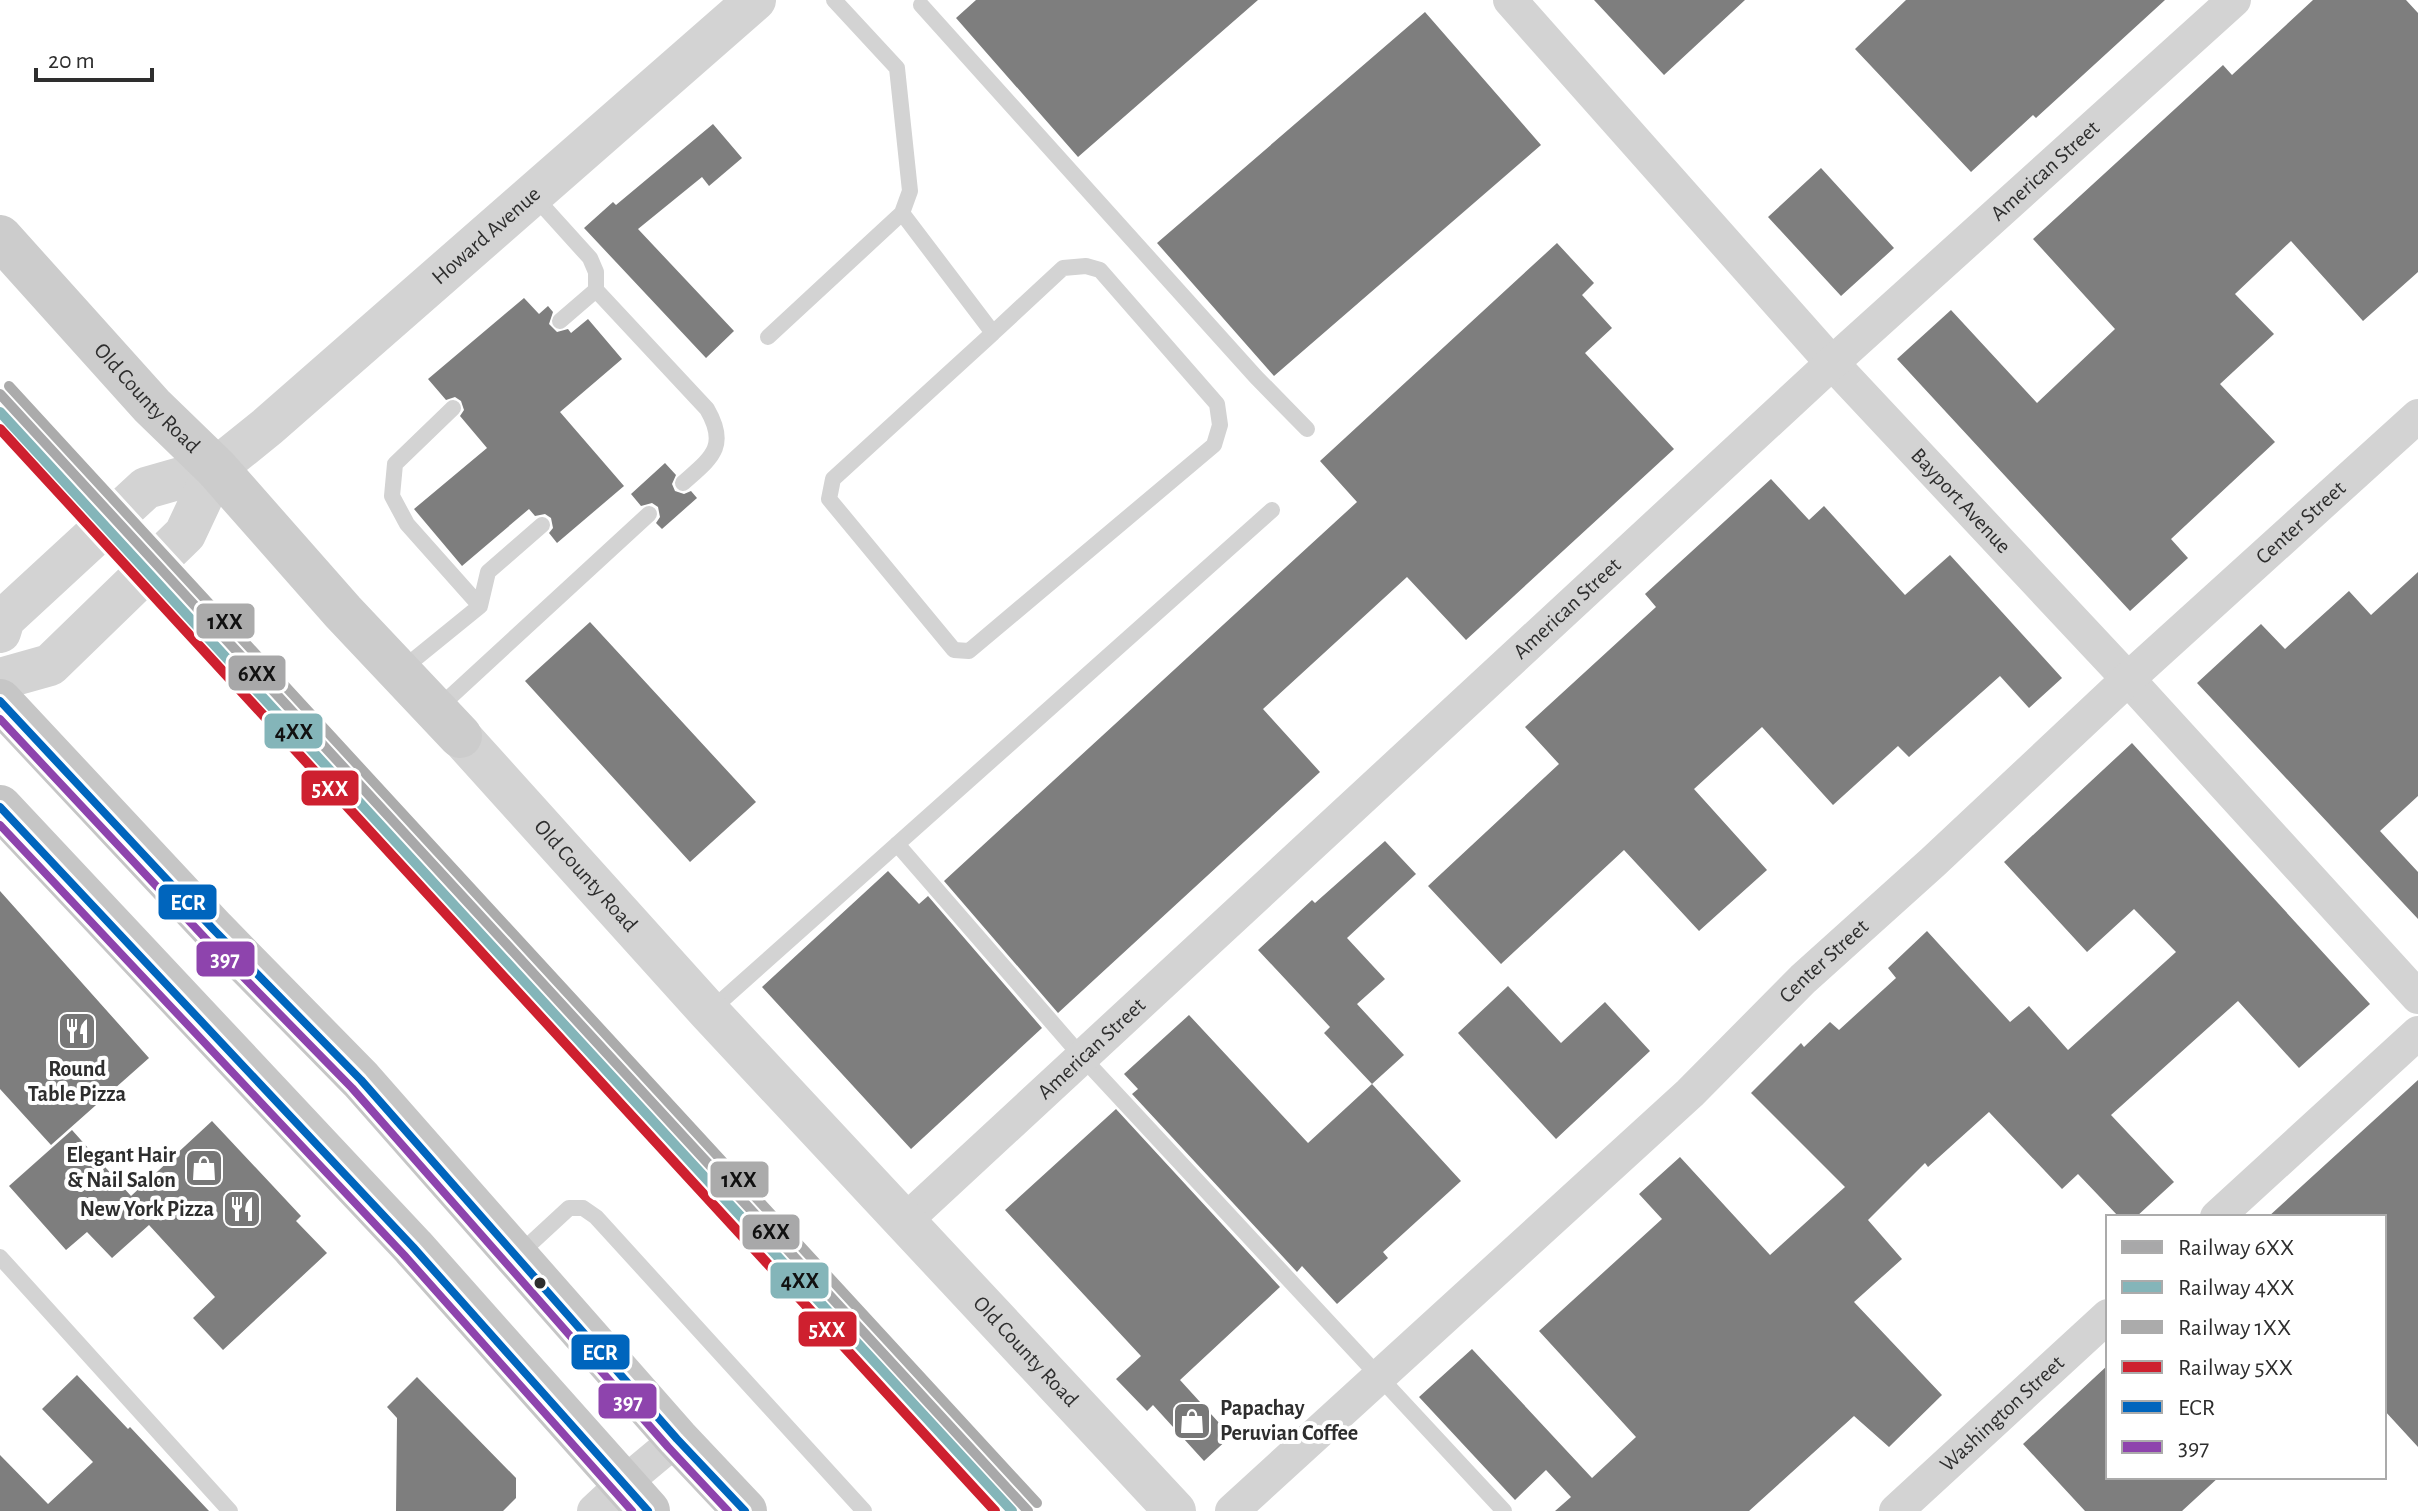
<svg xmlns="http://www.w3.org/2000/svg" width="2418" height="1511" viewBox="0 0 2418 1511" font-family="'Alegreya Sans',sans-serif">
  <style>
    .building { fill: #7e7e7e }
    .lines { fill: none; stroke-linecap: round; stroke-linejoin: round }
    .service { stroke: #d3d3d3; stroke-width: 16 }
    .minor { stroke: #d3d3d3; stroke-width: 34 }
    .tertiary { stroke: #d3d3d3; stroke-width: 42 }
    .secondary { stroke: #ccc; stroke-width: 44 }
    .primary { stroke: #c6c6c6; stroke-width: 44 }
    .bus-1-casing { stroke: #fff; stroke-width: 14 }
    .bus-2-casing { stroke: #fff; stroke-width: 14 }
    .bus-1 { stroke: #0065bd; stroke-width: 8 }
    .bus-2 { stroke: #8e44ad; stroke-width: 8 }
    .rail-1-casing { stroke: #fff; stroke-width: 16 }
    .rail-2-casing { stroke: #fff; stroke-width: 16 }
    .rail-3-casing { stroke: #fff; stroke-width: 16 }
    .rail-4-casing { stroke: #fff; stroke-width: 16 }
    .rail-1 { stroke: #a8a8a9; stroke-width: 10 }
    .rail-2 { stroke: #84b5b9; stroke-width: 10 }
    .rail-3 { stroke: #ababab; stroke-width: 10 }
    .rail-4 { stroke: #ce202f; stroke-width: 10 }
    .bus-dot { fill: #2e2e2e; stroke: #fff; stroke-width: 3 }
    .labels { text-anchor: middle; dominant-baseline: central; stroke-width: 8; stroke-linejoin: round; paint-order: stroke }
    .street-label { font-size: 22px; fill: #2e2e2e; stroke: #fff }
    .poi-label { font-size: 22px; font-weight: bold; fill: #2e2e2e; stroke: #fff; text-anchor: end }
    .line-badge { stroke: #fff; stroke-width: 3 }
    .badge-label { font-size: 22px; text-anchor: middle; font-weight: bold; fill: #fff }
    .pale-badge-label { font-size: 22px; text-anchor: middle; font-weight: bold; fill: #111 }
  </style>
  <rect width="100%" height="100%" fill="#fff"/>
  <!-- building -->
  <path class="building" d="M976,0H1258L1078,157L956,18Z
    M1594,0H1745L1664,75Z
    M1906,0H2165L2036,118L2033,115L1971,172L1855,49Z
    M2313,0H2406L2418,13V272L2363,321L2291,241L2235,294L2274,334L2220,384L2275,442L2171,539L2188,558L2130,611L1897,359L1951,310L2037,403L2115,329L2033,239L2223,65L2232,75Z
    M1425,12L1541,145L1274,376L1157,243Z
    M713,124L742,158L709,186L702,177L638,229L734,331L706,358L584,228L613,202L616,205Z
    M1821,168L1894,248L1841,296L1768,217Z
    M1557,243L1594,283L1582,295L1612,328L1585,353L1674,449L1466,640L1407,577L1263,709L1320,772L1058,1013L944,881L1357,502L1320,461Z
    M524,298L539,314L548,306L553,312L549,324L557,332L568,329L571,333L588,319L622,359L560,412L624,486L557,543L549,533L553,528L551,518L545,514L535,516L529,509L462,566L414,509L487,448L460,416L464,410L461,401L455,397L446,400L428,379Z
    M665,463L676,475L672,484L675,491L684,494L691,491L697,498L662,529L656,523L660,517L658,507L652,503L641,506L631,494Z
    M1771,479L1809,520L1824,506L1905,595L1950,555L2062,678L2029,708L2000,676L1909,757L1898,746L1833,805L1762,727L1694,789L1767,870L1699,931L1624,850L1501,964L1428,886L1559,764L1525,727L1656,607L1645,594Z
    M2418,572V796L2380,831L2418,872V919L2197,683L2261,624L2285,649L2349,591L2371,615Z
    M590,622L756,802L690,862L525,681Z
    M2132,743L2370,1004L2299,1068L2238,1001L2111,1115L2174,1182L2136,1217H2119L2078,1174L2062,1189L1989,1112L1928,1167L1925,1163L1868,1220L1902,1259L1854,1302L1942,1395L1889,1447L1854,1416L1749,1511H1555L1571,1497L1546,1470L1515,1500L1419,1397L1472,1349L1592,1478L1636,1437L1539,1331L1662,1219L1639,1194L1680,1157L1770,1255L1845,1187L1751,1093L1801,1043L1804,1047L1830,1022L1839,1030L1896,978L1888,968L1927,931L2010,1022L2029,1006L2068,1050L2176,952L2134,909L2087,952L2004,862Z
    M1385,841L1416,874L1347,938L1385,979L1357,1004L1404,1055L1372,1084L1324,1033L1330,1027L1258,950L1312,900L1315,903Z
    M888,871L919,904L928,896L1042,1028L911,1149L762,987Z
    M0,891L149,1058L51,1145L0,1089Z
    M1508,986L1561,1043L1605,1002L1650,1051L1556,1139L1458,1033Z
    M1189,1015L1308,1143L1372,1084L1461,1181L1383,1252L1388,1258L1337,1304L1302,1266L1297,1272L1132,1094L1138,1089L1124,1074Z
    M2418,1080V1447L2384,1410V1217H2268Z
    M1116,1109L1280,1287L1180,1380L1231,1436L1204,1461L1153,1405L1147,1411L1116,1379L1141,1356L1005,1210Z
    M212,1121L301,1216L296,1221L327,1253L223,1350L193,1318L215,1297L149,1225L112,1258L87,1232L66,1250L9,1186L72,1130L131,1196Z
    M2108,1365V1477H2219L2182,1511H2085L2023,1444Z
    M77,1375L128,1429L130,1427L209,1511H0V1455L48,1504L93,1462L42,1409Z
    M417,1377L516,1478V1498L503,1511H396L397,1418L387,1407Z"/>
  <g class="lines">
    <!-- service -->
    <path class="service" d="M921,5L1256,377L1307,429
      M533,195L590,258L596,272V290
      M902,213L993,333L833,479L829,499L954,650L969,651L1214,445L1220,425L1217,404L1100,270L1086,266L1063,268L993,333
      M560,321L596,290L707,409C729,447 711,458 683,483
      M768,337L902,213L910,191L897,68L834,0
      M453,408L395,464L392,496L407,524L480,606
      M400,671L480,606L488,572L542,525
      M436,710L649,514
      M897,844L1082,1057L1504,1511
      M710,1011L1272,510
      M517,1256L569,1208H583L596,1217L864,1511
      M0,1257L230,1511"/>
    <!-- minor -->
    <g class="minor">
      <path id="s1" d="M1510,0L1832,363L2128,679L2418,997"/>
      <path d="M2217,1217L2418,1033"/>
      <path id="s2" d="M905,1221L1832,363L2234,0"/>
      <path d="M594,1511L623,1484L677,1439"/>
      <path id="s3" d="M1232,1511L1690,1093L1803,979L1933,862L2128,679L2418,416"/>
      <path id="s4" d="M1896,1511L2108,1316"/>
    </g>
    <!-- tertiary -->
    <g class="tertiary">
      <path id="s5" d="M0,632L4,619L146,488L216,468L267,427L755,0"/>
      <path d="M0,679L50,665L185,534L216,468"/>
      <path id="s6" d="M460,736L709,1012L1175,1511"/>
    </g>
    <!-- secondary -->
    <path class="secondary" id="s7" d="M0,237L152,406L216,468L343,612L460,736"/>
    <!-- primary -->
    <path class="primary" d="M0,701L214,930L361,1080L677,1439L745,1511
      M0,807L413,1247L648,1511"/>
    <!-- bus-1 casing -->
    <g class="bus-1-casing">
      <path id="bus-1" d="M0,701L214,930L361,1080L677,1439L745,1511
        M0,807L413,1247L648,1511"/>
    </g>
    <!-- bus-2 casing -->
    <g class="bus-2-casing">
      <path id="bus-2" d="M0,719L205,938L352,1088L668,1447L728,1511
        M0,825L404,1255L632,1511"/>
    </g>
    <!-- bus-1 -->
    <use href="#bus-1" class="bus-1"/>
    <!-- bus-2 -->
    <use href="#bus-2" class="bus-2"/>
    <!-- rail-1 casing -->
    <g class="rail-1-casing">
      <path id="rail-1" d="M0,394L1028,1511"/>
    </g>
    <!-- rail-2 casing -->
    <g class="rail-2-casing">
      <path id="rail-2" d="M0,412L1012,1511"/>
    </g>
    <!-- rail-3 casing -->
    <g class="rail-3-casing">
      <path id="rail-3" d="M9,386L1037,1503"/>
    </g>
    <!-- rail-4 casing -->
    <g class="rail-4-casing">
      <path id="rail-4" d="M0,429L995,1511"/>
    </g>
    <!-- rail-1 -->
    <use href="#rail-1" class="rail-1"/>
    <!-- rail-2 -->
    <use href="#rail-2" class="rail-2"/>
    <!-- rail-3 -->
    <use href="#rail-3" class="rail-3"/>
    <!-- rail-4 -->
    <use href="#rail-4" class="rail-4"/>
  </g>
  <!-- icons -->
  <defs>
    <g id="restaurant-square" transform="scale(2)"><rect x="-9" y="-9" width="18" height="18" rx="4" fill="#777" stroke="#fff"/><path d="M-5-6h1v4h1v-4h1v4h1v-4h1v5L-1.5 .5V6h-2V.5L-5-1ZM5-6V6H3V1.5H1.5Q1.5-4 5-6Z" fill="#fff"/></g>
    <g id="shop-square" transform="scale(2)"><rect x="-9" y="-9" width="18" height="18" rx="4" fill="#777" stroke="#fff"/><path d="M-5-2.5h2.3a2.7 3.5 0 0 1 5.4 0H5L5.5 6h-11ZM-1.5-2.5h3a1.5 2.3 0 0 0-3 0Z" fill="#fff"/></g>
  </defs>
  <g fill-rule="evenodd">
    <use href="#restaurant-square" x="77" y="1031"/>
    <use href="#shop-square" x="204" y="1168"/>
    <use href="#restaurant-square" x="242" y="1209"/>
    <use href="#shop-square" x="1192" y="1421"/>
  </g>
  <!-- markers -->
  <circle class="bus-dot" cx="540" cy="1283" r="7"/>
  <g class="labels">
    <!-- street labels -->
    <g class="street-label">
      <text stroke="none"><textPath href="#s2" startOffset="1550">American Street</textPath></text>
      <text stroke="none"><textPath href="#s5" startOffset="636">Howard Avenue</textPath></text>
      <text stroke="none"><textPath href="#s7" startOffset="218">Old County Road</textPath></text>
      <text stroke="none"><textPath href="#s1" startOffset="674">Bayport Avenue</textPath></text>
      <text stroke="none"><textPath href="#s3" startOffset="1456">Center Street</textPath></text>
      <text stroke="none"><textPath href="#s2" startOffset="902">American Street</textPath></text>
      <text stroke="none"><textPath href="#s6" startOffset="188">Old County Road</textPath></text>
      <text stroke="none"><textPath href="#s3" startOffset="808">Center Street</textPath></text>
      <text stroke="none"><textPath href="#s2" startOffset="254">American Street</textPath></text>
      <text stroke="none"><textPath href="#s6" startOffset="836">Old County Road</textPath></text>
      <text stroke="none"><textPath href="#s4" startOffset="144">Washington Street</textPath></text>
    </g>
    <!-- poi labels -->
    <g class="poi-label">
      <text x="77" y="1069" text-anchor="middle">Round<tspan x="77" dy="25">Table Pizza</tspan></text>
      <text x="176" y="1155">Elegant Hair<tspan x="176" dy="25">&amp; Nail Salon</tspan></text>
      <text x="214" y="1209">New York Pizza</text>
      <text x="1220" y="1408" text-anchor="start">Papachay<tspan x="1220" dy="25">Peruvian Coffee</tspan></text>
    </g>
  </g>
  <g class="line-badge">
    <rect x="195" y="602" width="61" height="38" rx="8" fill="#ababab"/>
    <rect x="227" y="654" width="60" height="38" rx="8" fill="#a8a8a9"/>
    <rect x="263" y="712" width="61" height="38" rx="8" fill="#84b5b9"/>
    <rect x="300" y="769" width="60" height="38" rx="8" fill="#ce202f"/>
    <rect x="157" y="883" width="61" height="38" rx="8" fill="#0065bd"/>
    <rect x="195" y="940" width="61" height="38" rx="8" fill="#8e44ad"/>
    <rect x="709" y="1160" width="61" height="39" rx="8" fill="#ababab"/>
    <rect x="741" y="1213" width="60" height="38" rx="8" fill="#a8a8a9"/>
    <rect x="769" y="1261" width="61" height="39" rx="8" fill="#84b5b9"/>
    <rect x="797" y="1310" width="61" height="38" rx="8" fill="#ce202f"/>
    <rect x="570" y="1333" width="61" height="38" rx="8" fill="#0065bd"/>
    <rect x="597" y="1382" width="61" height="38" rx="8" fill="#8e44ad"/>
  </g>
  <g class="badge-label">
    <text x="330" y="796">5XX</text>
    <text x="188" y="910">ECR</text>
    <text x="225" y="966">397</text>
    <text x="827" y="1337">5XX</text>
    <text x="600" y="1360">ECR</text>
    <text x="628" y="1409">397</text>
  </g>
  <g class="pale-badge-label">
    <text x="225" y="629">1XX</text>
    <text x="257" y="681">6XX</text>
    <text x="294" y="739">4XX</text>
    <text x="739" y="1187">1XX</text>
    <text x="771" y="1239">6XX</text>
    <text x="800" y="1288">4XX</text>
  </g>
  <!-- legend -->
  <rect x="2106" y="1215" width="280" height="264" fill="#ffffff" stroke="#ababab" stroke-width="2"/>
  <rect x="2122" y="1241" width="40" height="12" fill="#a8a8a9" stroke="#ababab" stroke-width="2"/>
  <text x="2178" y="1255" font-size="24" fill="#2e2e2e">Railway 6XX</text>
  <rect x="2122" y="1281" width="40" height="12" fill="#84b5b9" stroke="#ababab" stroke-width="2"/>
  <text x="2178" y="1295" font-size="24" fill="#2e2e2e">Railway 4XX</text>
  <rect x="2122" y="1321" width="40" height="12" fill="#ababab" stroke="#ababab" stroke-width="2"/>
  <text x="2178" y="1335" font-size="24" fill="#2e2e2e">Railway 1XX</text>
  <rect x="2122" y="1361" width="40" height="12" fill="#ce202f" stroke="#ababab" stroke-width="2"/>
  <text x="2178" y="1375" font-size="24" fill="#2e2e2e">Railway 5XX</text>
  <rect x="2122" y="1401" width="40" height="12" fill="#0065bd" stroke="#ababab" stroke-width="2"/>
  <text x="2178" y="1415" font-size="24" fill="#2e2e2e">ECR</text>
  <rect x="2122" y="1441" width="40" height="12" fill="#8e44ad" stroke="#ababab" stroke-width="2"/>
  <text x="2178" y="1455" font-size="24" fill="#2e2e2e">397</text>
  <!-- scale -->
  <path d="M36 68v12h116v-12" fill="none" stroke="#2e2e2e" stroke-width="4"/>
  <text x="48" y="68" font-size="24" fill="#2e2e2e" stroke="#ffffff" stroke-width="6" paint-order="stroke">20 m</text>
</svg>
